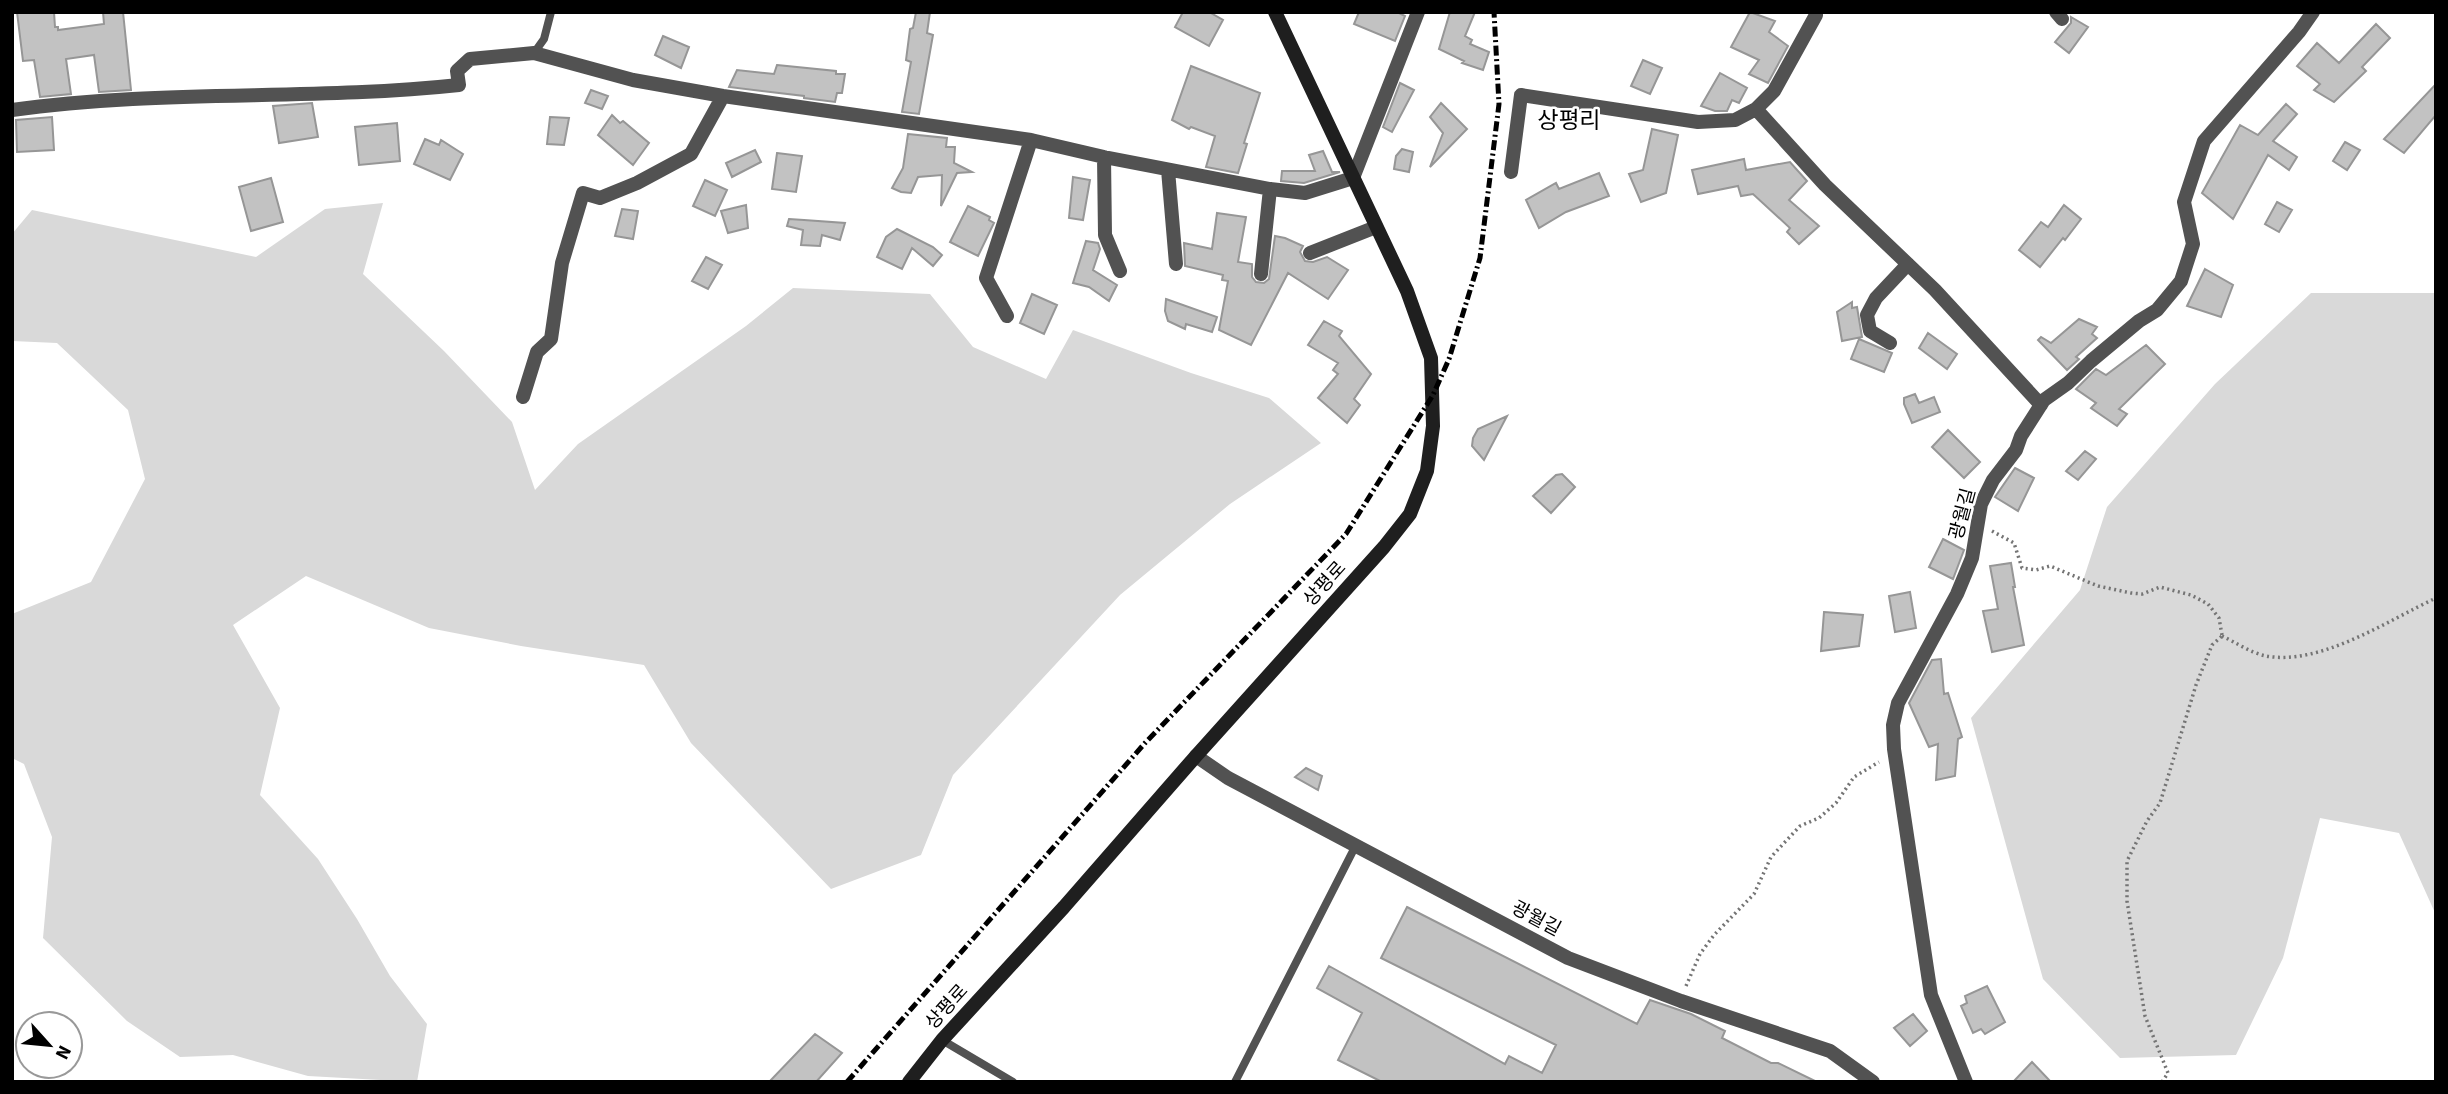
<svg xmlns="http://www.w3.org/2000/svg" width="2448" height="1094" viewBox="0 0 2448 1094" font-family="'Source Sans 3','Noto Sans KR',sans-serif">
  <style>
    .green { fill: #d9d9d9 }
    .building { fill: #c2c2c2; stroke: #969696; stroke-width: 2 }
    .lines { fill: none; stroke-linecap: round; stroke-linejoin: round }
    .path { stroke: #747474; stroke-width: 3.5; stroke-dasharray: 2 3.5; stroke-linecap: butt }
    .service { stroke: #525252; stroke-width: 8 }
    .minor { stroke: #525252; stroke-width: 14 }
    .secondary { stroke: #1f1f1f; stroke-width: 14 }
    .rail { stroke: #000; stroke-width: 5; stroke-dasharray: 10 3.5 2 3.5; stroke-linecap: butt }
    .labels { text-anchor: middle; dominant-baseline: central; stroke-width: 5; stroke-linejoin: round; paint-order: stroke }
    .street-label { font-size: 19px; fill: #000; stroke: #fff }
    .quarter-label { font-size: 23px; fill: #000; stroke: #fff }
  </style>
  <rect width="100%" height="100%" fill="#fff"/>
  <!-- green -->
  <path class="green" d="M383,203L363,274L444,351L512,422L535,490L578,444L746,326L793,288L930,294L973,347L1046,379L1073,330L1191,373L1269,398L1321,443L1230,504L1120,595L953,775L921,855L831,889L691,743L644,665L521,646L429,628L306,576L233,625L280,708L260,795L318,859L357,919L390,976L427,1024L417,1082L308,1076L233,1055L180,1057L127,1021L43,938L52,837L24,764L12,758V614L91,582L145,479L128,410L57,343L12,341V234L32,210L256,257L325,209Z
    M2311,293H2436V915L2399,833L2320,818L2283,958L2236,1055L2120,1058L2043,979L1971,718L2080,590L2107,507L2215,384Z"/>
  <!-- building -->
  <path class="building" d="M17,12H54L55,27H58V30L104,24L103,12H123L131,90L99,92L94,55L66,59L71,94L40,97L34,60L23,61Z
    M916,12H930L927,33L933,35L919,114L902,112L911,62L906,60L910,29L913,28Z
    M1183,12H1209L1223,20L1209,46L1175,27Z
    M1359,12H1397L1405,16L1395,41L1354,24Z
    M1450,12H1475L1465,36L1472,40L1470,44L1489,52L1483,70L1462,63L1464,61L1439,49Z
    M1750,12L1775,21L1769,32L1788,46L1768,83L1749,74L1759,60L1731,47Z
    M2071,17L2088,27L2069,53L2055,42L2071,23Z
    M2376,24L2390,38L2362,67L2366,71L2334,102L2314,90L2320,84L2297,66L2317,43L2339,63Z
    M663,36L689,47L681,68L655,55Z
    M1643,60L1662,68L1650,94L1631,86Z
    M777,65L836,71V74H845L842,93H837L835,102L804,98V96L729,87L737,70L774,74Z
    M1191,66L1260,93L1244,143L1247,144L1238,173L1206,167L1215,136L1191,127L1189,129L1172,120Z
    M1720,73L1747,88L1739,103L1732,100L1727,111H1715L1701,106Z
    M1400,83L1414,90L1392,132L1383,127Z
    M2436,84V115L2404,153L2384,139Z
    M591,90L608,96L602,109L585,103Z
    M312,103L318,137L279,143L273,106Z
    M1441,103L1467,129L1430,167L1443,133L1430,117Z
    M2286,104L2297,114L2273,141L2297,157L2289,170L2268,155L2233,219L2202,193L2240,125L2258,135Z
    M612,115L620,123L623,121L649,143L633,165L598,135Z
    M52,117L54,150L17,152L16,120Z
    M550,117L569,118L564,145L547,144Z
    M397,123L400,161L359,165L355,127Z
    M1652,129L1678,135L1666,193L1641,202L1629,174L1643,170Z
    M908,134L947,138L946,147H955L954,163L972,172L957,173L941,206L942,175L918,177L911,193L901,192L892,188L903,168Z
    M425,139L439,145L441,140L463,154L450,180L414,164Z
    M2345,142L2360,150L2347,170L2333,161Z
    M1402,149L1413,152L1409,172L1394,169L1396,156Z
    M755,150L761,162L732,177L726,163Z
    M1323,151L1332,172H1340L1304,183L1281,181L1282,171H1315L1309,155Z
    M777,153L802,156L796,192L772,189Z
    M1744,159L1746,170L1790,162L1807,181L1789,200L1819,226L1799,244L1787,232L1790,228L1753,194L1741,196L1738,186L1698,194L1692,170Z
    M1599,173L1609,196L1566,212L1539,228L1526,200L1556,183L1559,189Z
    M1073,177L1090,180L1083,220L1069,218Z
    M271,178L283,222L251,231L239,187Z
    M705,180L727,190L715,216L693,206Z
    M2277,202L2292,210L2279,232L2265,224Z
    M746,205L748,228L728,233L721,211Z
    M2064,205L2081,219L2065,240L2063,238L2040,267L2019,250L2041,222L2048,227Z
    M968,206L990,217L989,220L994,223L978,256L950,242Z
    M622,209L638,211L633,239L615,236Z
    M1217,213L1246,217L1238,262L1252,264V277L1256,282L1264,283L1269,279L1275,236L1285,238L1303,246L1300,252L1305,261L1313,262L1327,257L1348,270L1328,299L1288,273L1251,345L1219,330L1228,281L1222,280L1223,275L1185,266L1184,243L1212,249Z
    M789,219L804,220L845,223L840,240L822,235L820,246L801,245L803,230L787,226Z
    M897,229L933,247L942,255L933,266L912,248L902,269L877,257L886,237Z
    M1086,241L1098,243L1100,249L1093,270L1117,285L1109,301L1089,287L1073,283Z
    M706,257L722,265L708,289L692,281Z
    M2205,269L2233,285L2221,317L2187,306Z
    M1032,294L1057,305L1044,334L1020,323Z
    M1166,299L1217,317L1212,332L1186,324L1185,329L1168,321L1165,311Z
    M1852,302V308L1857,307L1862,337L1842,341L1837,312Z
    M2079,319L2097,327L2092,334L2097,338L2076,357L2079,359L2067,370L2038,340L2041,337L2051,343Z
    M1324,321L1342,331L1339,336L1371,374L1354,399L1360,405L1347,423L1318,398L1338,374L1333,370L1338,363L1308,345Z
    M1928,333L1957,354L1947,369L1919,348Z
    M1859,339L1892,353L1884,372L1851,359Z
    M2146,345L2165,364L2119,409L2127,414L2117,426L2091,408L2096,403L2076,389L2096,369L2106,375Z
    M1915,394L1919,403L1934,397L1940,412L1912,423L1904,404V398Z
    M1507,416L1484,460L1472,446L1473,438L1478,429Z
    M1948,430L1980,462L1964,478L1932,447Z
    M2085,451L2096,459L2078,480L2066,471Z
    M2015,468L2034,478L2018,511L1995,497Z
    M1562,474L1575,487L1551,513L1533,496L1556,475Z
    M1943,539L1964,550L1953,579L1929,567Z
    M2011,563L2015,587H2013L2024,645L1992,652L1983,611L1998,609L1990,566Z
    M1910,592L1916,628L1895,632L1889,596Z
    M1824,612L1863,615L1859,646L1821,651Z
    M1941,659L1944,694L1948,693L1962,737L1958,739L1955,776L1936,780L1938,744L1929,747L1909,703L1932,660Z
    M1306,768L1322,776L1318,790L1295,777Z
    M1407,907L1637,1024L1650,1000L1691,1014L1725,1031L1722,1038L1771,1063H1778L1817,1082H1382L1338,1060L1362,1013L1317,988L1329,966L1505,1064L1509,1056L1542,1073L1556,1045L1381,958Z
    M1987,986L2005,1022L1985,1034L1981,1029L1973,1033L1961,1006L1967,1003L1965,996Z
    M1913,1014L1927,1031L1910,1046L1894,1028Z
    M815,1034L842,1053L816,1082H769Z
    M2032,1062L2051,1082H2013Z"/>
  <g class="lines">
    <!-- path -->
    <path class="path" d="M1992,531L2014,543L2022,568L2036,570L2050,566L2098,586L2131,593L2142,594L2160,587L2191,595L2208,604L2219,618L2222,635
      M2222,636C2235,642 2251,653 2266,656C2320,666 2387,621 2436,598
      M1686,986L1700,954L1714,935L1754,894L1771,857L1800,826L1819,818L1836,803L1854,777L1879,762
      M2162,1082L2168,1073L2145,1016L2127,901V861L2147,821L2160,803L2196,685L2212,645L2222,636"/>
    <!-- service -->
    <path class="service" d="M534,53L544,39L551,12
      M942,1040L1013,1082
      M1235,1082L1355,847"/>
    <!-- minor -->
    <path class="minor" d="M2056,12L2062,19
      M1756,109L1825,185L1935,290L2041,405
      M12,110C160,89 311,101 459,85L457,71L470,59L534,53L633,80L723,96L1031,140L1104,157L1270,189L1305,193L1353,178L1418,12
      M1104,157L1105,235L1120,271
      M1168,170L1176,264
      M1511,172L1521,95L1698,122L1735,120L1756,109L1774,91L1816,15
      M1310,253L1376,227
      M1261,274L1270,189
      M1007,316L986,278L1031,140
      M1890,343L1870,331L1867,315L1876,298L1908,264
      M523,397L537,352L551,339L562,263L583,193L600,198L637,183L691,154L723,96
      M1196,756L1228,778L1568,958L1681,1001L1830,1051L1873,1082
      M1966,1082L1931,995L1894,749L1893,725L1898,703L1957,594L1972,558L1981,504L1993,480L2016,450L2021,436L2044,400L2068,383L2091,361L2139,321L2157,310L2181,281L2193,244L2184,202L2204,141L2299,32L2313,12"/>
    <!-- secondary -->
    <path class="secondary" d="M909,1082L942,1040L1064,907L1196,756L1384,547L1410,514L1427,471L1433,426L1431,358L1407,291L1275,12"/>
    <!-- rail -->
    <path class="rail" d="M847,1082L1145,743L1346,534L1433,395L1449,359L1480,258L1499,104L1494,12"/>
  </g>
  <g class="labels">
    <!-- street labels -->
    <g class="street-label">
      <text transform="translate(1963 514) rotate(-75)">광월길</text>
      <text transform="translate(1325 584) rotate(-48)">상평로</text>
      <text transform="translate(1536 919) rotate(28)">광월길</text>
      <text transform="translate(947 1007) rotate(-48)">상평로</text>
    </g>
    <!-- quarter labels -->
    <g class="quarter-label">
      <text x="1569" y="120">상평리</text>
    </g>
  </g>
  <!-- border -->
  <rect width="2448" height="1094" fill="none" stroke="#000000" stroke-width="28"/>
  <!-- north arrow -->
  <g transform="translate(49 1045) rotate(117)"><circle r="33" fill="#ffffff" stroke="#999999" stroke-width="2"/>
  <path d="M0-5L12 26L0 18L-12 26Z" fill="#000000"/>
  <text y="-10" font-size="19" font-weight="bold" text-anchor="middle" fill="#000000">N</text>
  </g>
</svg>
